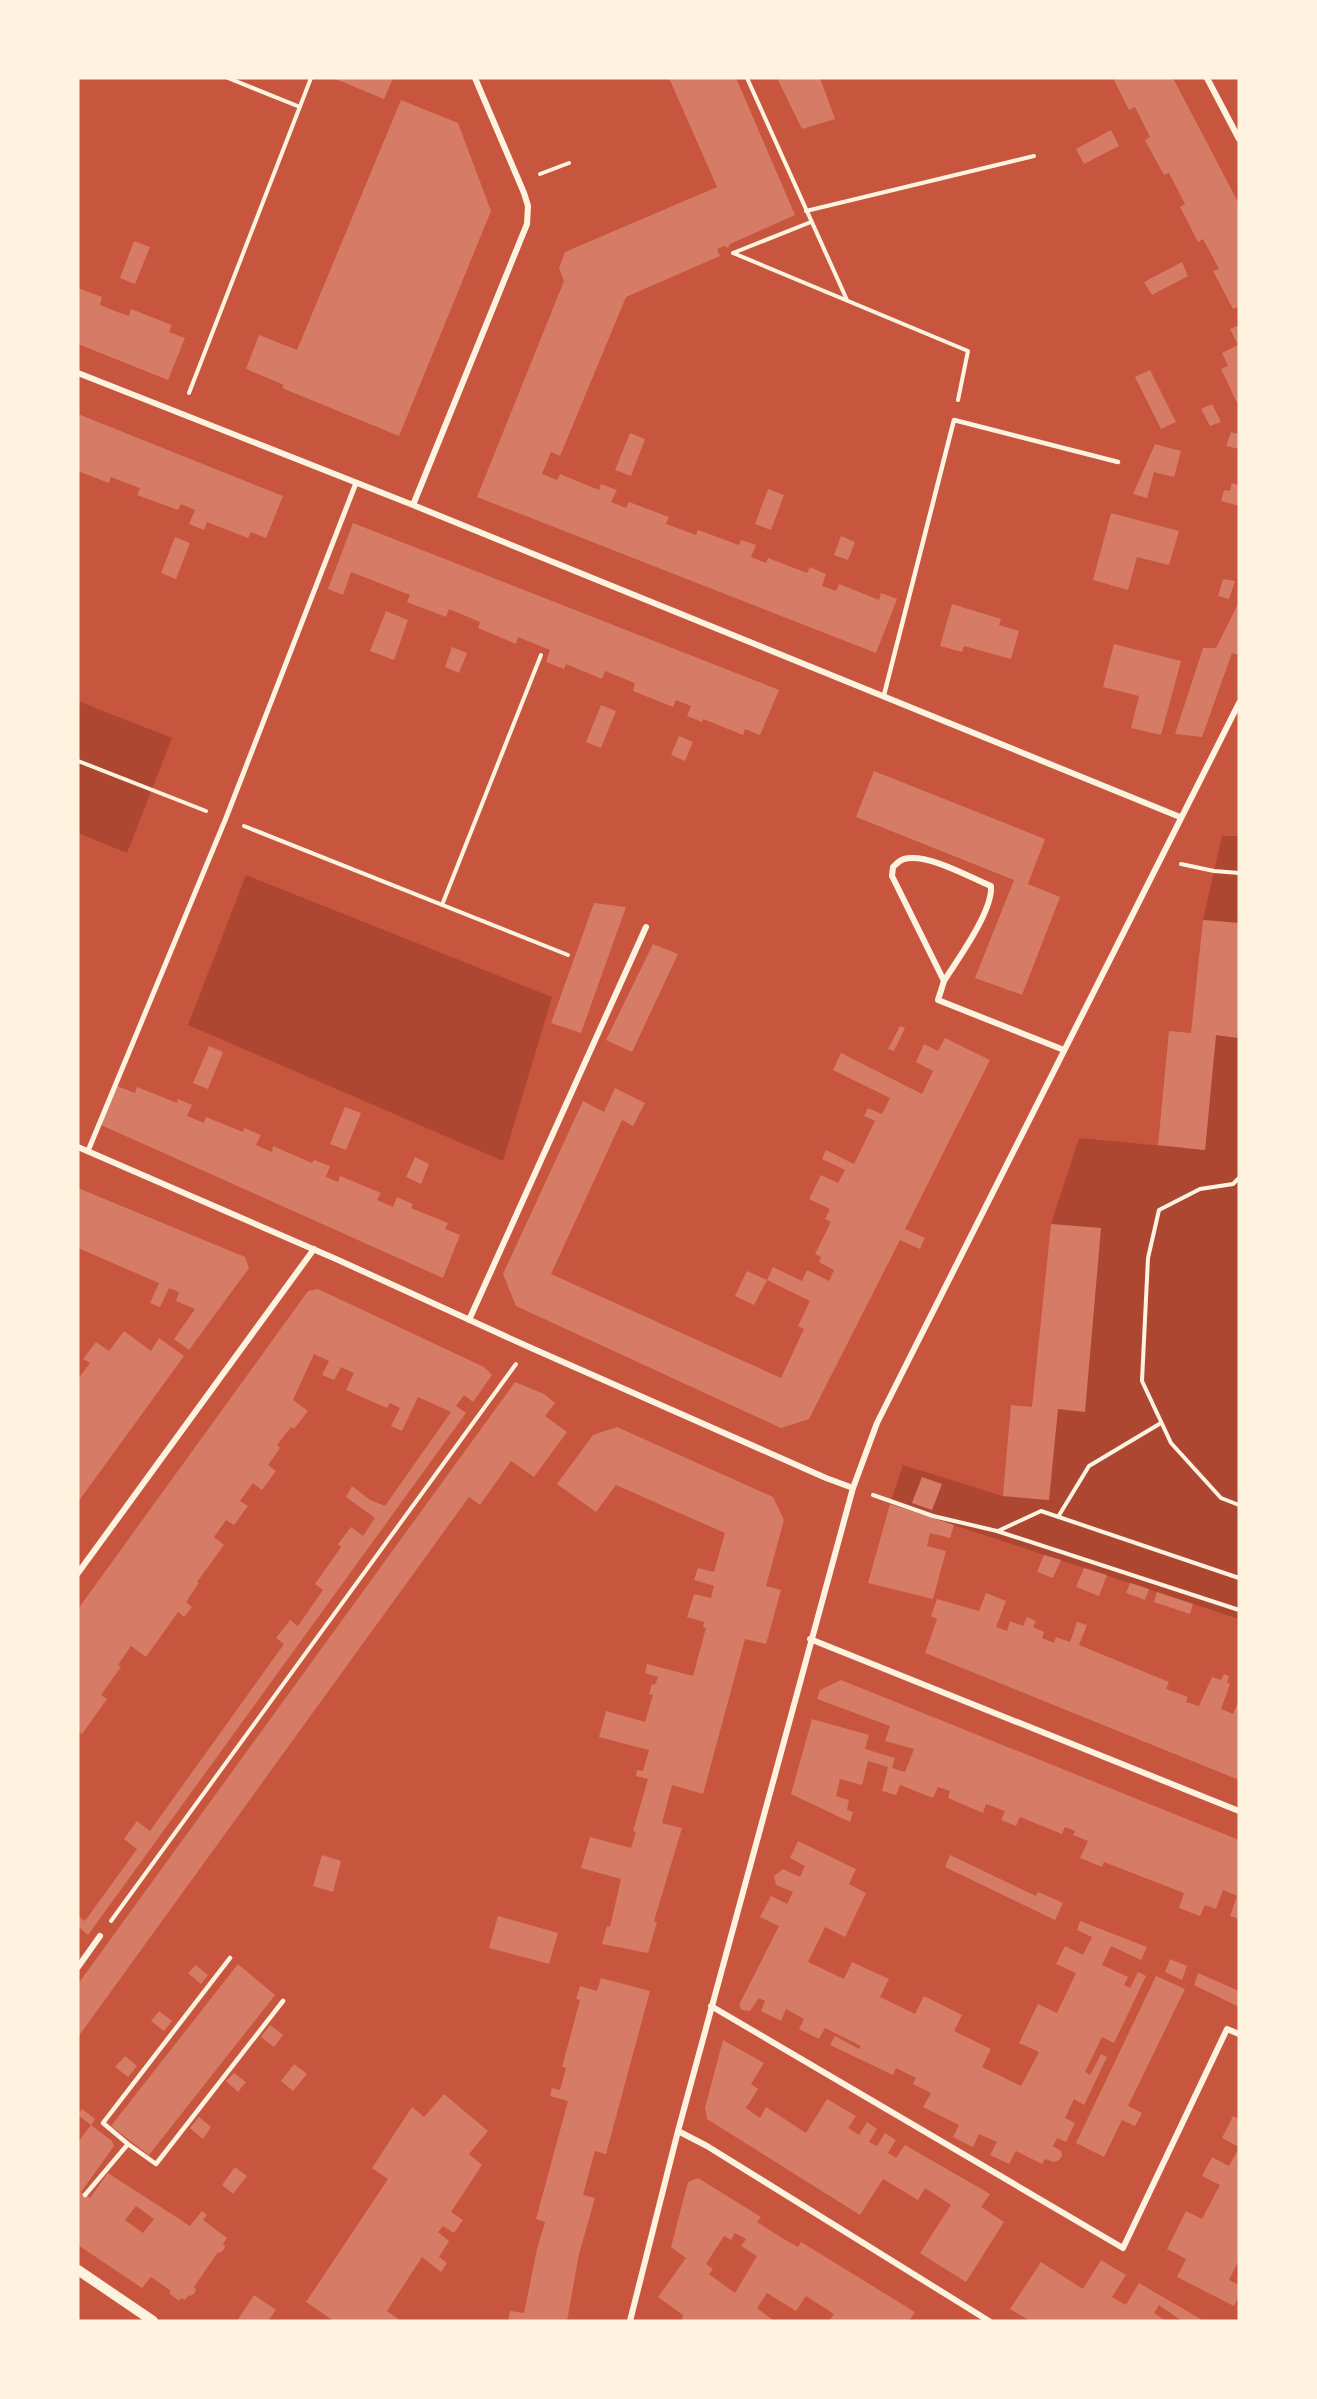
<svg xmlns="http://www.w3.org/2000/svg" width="1317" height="2399" viewBox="0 0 1317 2399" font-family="'Roboto Condensed',sans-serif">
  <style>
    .green { fill: #ae4732 }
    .building { fill: #d67c66; fill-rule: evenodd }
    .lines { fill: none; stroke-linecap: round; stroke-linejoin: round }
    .path { stroke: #fff3e0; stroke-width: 4 }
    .service { stroke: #fff3e0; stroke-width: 4.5 }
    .pedestrian { stroke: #fff3e0; stroke-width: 5 }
    .minor { stroke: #fff3e0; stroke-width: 6 }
    .tertiary { stroke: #fff3e0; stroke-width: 10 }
  </style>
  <rect width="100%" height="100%" fill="#c8553d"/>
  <!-- green -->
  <path class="green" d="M78,701L172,738L127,853L78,833Z
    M1222,836H1239V923L1203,920Z
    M246,875L552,997L503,1161L188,1025Z
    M1216,1035L1239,1038V1619L890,1504L903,1465L1003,1496L1049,1500L1051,1224L1079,1138L1205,1150Z"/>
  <!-- building -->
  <path class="building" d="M333,78H393L384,99Z
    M669,78H736L795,215L730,244L728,248L724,246L717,249L720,256L626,297L560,456L551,452L542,474L557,480L560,474L599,490L601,484L617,490L611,502L626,508L629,502L669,517L666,524L696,535L698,530L739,545L741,540L756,545L751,557L766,563L768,558L807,573L810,567L826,574L822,586L836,591L839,584L879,600L881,593L897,599L876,653L477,497L564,281L559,268L565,252L717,187Z
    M777,78H820L835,119L802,129Z
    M1113,78H1173L1239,204V307L1233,309L1213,271L1219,269L1203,239L1198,242L1180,207L1185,204L1169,173L1164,175L1145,140L1150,137L1135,107L1129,110Z
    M401,100L458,123L491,211L399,436L282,388L284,385L246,369L259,335L297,350Z
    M1111,130L1119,146L1084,164L1076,149Z
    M134,241L150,247L135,284L120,278Z
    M1182,262L1188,276L1152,295L1144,282Z
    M78,288L102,297L100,305L115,311L129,316L131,309L172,325L169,332L185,338L168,380L78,344Z
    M1239,325V407L1221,369L1228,366L1222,353L1238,345L1230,329Z
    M1150,370L1176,422L1161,429L1135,377Z
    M1212,404L1221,422L1210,426L1201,409Z
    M78,414L283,496L266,538L251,532L248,538L207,522L204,530L189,524L195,510L181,504L178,510L137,495L140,488L126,483L111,477L109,483L78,471Z
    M1231,432L1239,434V449L1226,446Z
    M630,433L645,439L631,476L615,470Z
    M1155,444L1181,451L1174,477L1154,472L1147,498L1133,494Z
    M1232,483L1239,485V506L1221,501L1224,490L1230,491Z
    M768,489L784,495L771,530L755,524Z
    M1111,513L1179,531L1169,565L1137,557L1128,590L1093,580Z
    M353,523L779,690L760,735L745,729L743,735L703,719L702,722L687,716L691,706L676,700L673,707L633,691L635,683L605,671L602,679L566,664L564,669L546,662L550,650L518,637L516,644L478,628L480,622L449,609L446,617L407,602L410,595L351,572L343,595L328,589Z
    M841,536L855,542L848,560L834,555Z
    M175,537L190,543L176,579L161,573Z
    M1223,579L1235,581L1229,599L1218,596Z
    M1239,602V655L1232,653L1202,737L1175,734L1203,648H1216Z
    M952,604L1001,619L999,625L1019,631L1011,659L964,646L962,652L940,646Z
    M386,611L408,620L394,660L370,651Z
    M1114,644L1181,661L1161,735L1131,728L1139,696L1103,687Z
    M452,647L467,653L459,673L445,667Z
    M601,705L616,711L601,748L586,742Z
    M679,736L693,742L685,761L671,755Z
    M874,771L1045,839L1028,884L1060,897L1022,995L975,978L1014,880L856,817Z
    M594,903L626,907L581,1033L551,1023Z
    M1203,920L1239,923V1038L1216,1035L1205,1150L1158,1145L1169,1031L1191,1033Z
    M653,944L678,954L632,1052L606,1040Z
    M900,1026L905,1028L894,1051L888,1049Z
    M945,1038L990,1060L905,1229L925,1238L922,1244L920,1249L900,1240L809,1419L781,1428L516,1306L503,1274L583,1101L604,1112L615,1088L645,1103L633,1126L622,1120L551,1274L781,1378L804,1329L798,1326L810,1301L767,1280L754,1305L735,1296L747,1271L767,1280L773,1267L802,1281L807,1270L829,1281L834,1270L819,1262L821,1257L815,1254L831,1222L825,1219L830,1209L809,1199L821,1175L838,1183L845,1170L822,1159L826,1150L854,1164L875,1121L864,1116L868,1108L882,1114L890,1098L833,1070L841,1053L922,1094L933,1071L916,1062L924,1044L938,1051Z
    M209,1046L223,1052L208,1089L193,1083Z
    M117,1086L135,1093L137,1087L177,1103L178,1099L192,1105L187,1116L204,1123L206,1117L243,1132L244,1128L261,1135L256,1145L272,1152L273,1146L312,1163L314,1160L330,1166L326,1177L338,1182L340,1176L381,1193L377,1200L393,1207L397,1197L413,1204L411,1208L448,1223L445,1229L460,1235L443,1278L101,1125Z
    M345,1107L361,1113L346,1150L330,1144Z
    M415,1157L429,1164L421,1184L406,1177Z
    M78,1188L245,1257L249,1268L189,1350L174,1339L195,1309L176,1301L179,1292L169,1288L160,1307L150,1303L159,1283L78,1248Z
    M1051,1224L1101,1228L1085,1412L1058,1409L1049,1500L1003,1496L1011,1405L1032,1407Z
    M318,1289L484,1367L492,1375L473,1402L464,1395L456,1406L466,1413L88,1935L80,1928L78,1931V1916L85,1921L137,1849L124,1839L137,1821L150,1831L284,1644L276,1638L290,1620L298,1626L323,1590L315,1584L341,1547L338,1544L351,1527L363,1536L375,1518L346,1497L352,1486L370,1500L385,1506L451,1412L418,1397L402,1431L391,1426L400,1408L390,1403L387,1408L346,1390L354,1373L341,1367L334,1380L322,1375L329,1361L314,1354L293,1400L308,1411L294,1429L291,1427L277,1445L280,1448L268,1465L276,1471L262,1490L253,1483L240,1501L248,1506L234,1525L226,1520L214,1537L224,1545L197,1582L199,1583L186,1602L192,1607L184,1617L178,1612L146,1657L131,1646L118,1665L121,1667L101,1695L107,1699L82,1734L78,1731V1609L308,1291Z
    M124,1331L151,1351L159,1338L184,1356L78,1502V1379L90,1363L83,1359L96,1342L109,1351Z
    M515,1382L544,1394L555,1403L545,1416L567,1432L534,1477L511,1461L480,1505L469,1497L78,2037V1984Z
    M617,1427L773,1497L784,1520L766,1586L781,1590L766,1644L745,1639L703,1794L672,1785L662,1823L682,1828L654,1921L657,1922L648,1953L602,1944L607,1926L610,1927L621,1879L581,1868L590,1837L631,1848L636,1832L633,1831L648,1779L636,1776L637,1770L643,1771L649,1750L599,1737L606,1711L645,1722L653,1695L649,1694L652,1684L655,1685L658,1677L645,1673L647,1664L693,1676L706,1628L703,1627L704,1622L687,1617L694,1594L711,1598L714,1586L694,1580L698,1568L714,1572L725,1533L616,1485L596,1512L557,1484L593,1435Z
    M922,1477L942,1484L932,1510L912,1503Z
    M890,1504L954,1525L950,1538L930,1533L927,1546L946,1551L933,1599L868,1583Z
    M1044,1555L1061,1560L1053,1578L1037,1572Z
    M1084,1568L1107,1575L1099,1596L1076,1587Z
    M1130,1583L1149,1589L1145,1600L1126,1593Z
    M1157,1592L1193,1604L1190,1614L1154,1602Z
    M986,1593L1006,1601L996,1627L1007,1631L1010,1621L1023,1626L1027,1617L1036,1621L1033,1627L1044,1632L1042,1638L1054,1643L1056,1637L1070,1642L1077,1622L1087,1625L1079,1645L1169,1682L1166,1689L1188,1697L1186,1702L1199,1706L1212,1677L1221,1680L1224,1674L1229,1676L1227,1683L1230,1684L1221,1709L1233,1714L1239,1700V1780L925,1653L937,1619L931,1616L937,1599L979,1611Z
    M841,1680L1239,1840V1919L1230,1916L1237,1896L1223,1890L1216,1909L1205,1905L1200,1916L1179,1908L1184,1893L1104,1862L1102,1867L1080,1858L1088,1841L1073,1835L1075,1831L1065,1827L1062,1834L1020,1817L1016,1826L1001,1820L1005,1811L986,1804L983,1813L948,1798L950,1791L938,1787L933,1798L900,1785L896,1795L882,1791L888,1767L868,1761L862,1785L840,1779L836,1796L849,1800L847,1810L853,1812L850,1822L791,1794L812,1719L869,1735L865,1749L895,1758L892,1768L905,1772L914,1749L885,1741L890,1726L817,1699L820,1690Z
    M798,1841L856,1869L849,1884L866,1893L845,1937L825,1927L808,1962L844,1979L852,1962L889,1979L880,1997L915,2014L924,1996L962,2015L954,2031L991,2049L982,2067L1021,2086L1039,2052L1019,2043L1038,2004L1057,2013L1076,1973L1056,1964L1065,1946L1083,1955L1092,1937L1077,1930L1080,1921L1147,1947L1141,1960L1111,1946L1102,1965L1128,1977L1124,1985L1130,1988L1138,1972L1146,1976L1114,2043L1102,2037L1085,2072L1090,2075L1101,2054L1107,2057L1084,2105L1074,2099L1065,2118L1075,2123L1066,2142L1057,2138L1053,2146L1061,2151L1062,2156L1059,2160L1054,2162L1045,2159L1042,2164L1016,2151L1009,2164L990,2155L997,2142L979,2134L973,2147L953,2137L959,2125L923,2107L931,2093L913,2084L916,2078L896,2068L893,2075L830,2045L835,2036L859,2049L861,2046L825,2028L819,2039L799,2029L804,2019L786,2009L781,2021L761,2011L765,2001L759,1998L750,2011L742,2010L739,2005L779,1926L760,1917L771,1896L787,1904L793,1892L776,1885L774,1876L783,1869L800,1877L805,1866L790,1858Z
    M322,1855L341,1861L333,1892L313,1886Z
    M950,1855L1036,1896L1038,1892L1063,1903L1055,1920L945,1867Z
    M498,1916L558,1933L549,1964L489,1948Z
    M1170,1959L1187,1966L1182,1980L1165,1972Z
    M238,1964L275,1995L149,2155L111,2126Z
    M196,1965L208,1975L201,1984L188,1973Z
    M1198,1973L1239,1991V2007L1194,1985Z
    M1156,1976L1185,1989L1128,2106L1142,2113L1135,2126L1122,2120L1104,2157L1076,2143Z
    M601,1978L650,1991L606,2154L595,2151L583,2195L595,2198L579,2254L567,2321H508L510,2311L524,2313L537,2249L545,2222L536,2219L568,2101L550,2096L552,2088L560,2090L566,2068L562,2067L580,2000L576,1999L580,1986L597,1991Z
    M159,2011L172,2021L164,2031L151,2021Z
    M270,2025L283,2035L274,2047L261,2037Z
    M723,2040L764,2063L751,2084L758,2089L746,2108L760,2118L766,2107L806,2133L827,2099L856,2116L848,2128L859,2135L867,2122L877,2129L869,2142L877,2146L885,2133L896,2140L888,2153L896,2158L905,2145L990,2194L981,2207L1004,2222L966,2282L920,2253L951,2205L925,2188L918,2200L883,2179L860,2215L707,2119L705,2108Z
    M125,2056L137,2066L128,2077L115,2067Z
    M294,2064L307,2074L293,2091L281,2081Z
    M234,2073L246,2082L238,2092L226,2081Z
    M444,2094L488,2131L469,2154L482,2165L451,2212L463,2220L454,2233L443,2226L438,2232L449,2241L439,2257L447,2263L441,2272L422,2257L387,2311L401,2321H334L306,2302L388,2179L372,2168L412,2107L424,2117Z
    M82,2109L95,2119L91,2125L78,2115Z
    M1233,2116L1239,2119V2260L1229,2280L1239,2285V2296L1234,2306L1177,2277L1186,2259L1167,2249L1186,2211L1202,2219L1220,2185L1202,2176L1212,2157L1229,2166L1236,2153L1239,2147L1222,2138Z
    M199,2117L211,2127L203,2139L190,2128Z
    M91,2125L112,2141L114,2146L81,2192L90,2198L108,2173L190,2226L202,2211L207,2215L203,2220L227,2238L223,2244L225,2246L224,2249L220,2253L218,2252L194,2287L196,2289L195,2293L191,2296L189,2295L185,2300L181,2298L179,2301L169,2293L171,2291L151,2277L142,2288L78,2245V2142ZM136,2206L154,2219L143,2233L125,2220Z
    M235,2167L247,2176L233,2194L222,2185Z
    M698,2178L761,2217L757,2222L782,2238L798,2247L801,2242L915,2312L909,2321H829L834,2314L806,2296L796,2311L767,2293L757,2308L774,2321H682L683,2315L658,2297L686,2258L671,2247L688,2182ZM735,2233L746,2239L741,2246L757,2256L735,2293L709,2274L713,2269L706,2264L724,2236L731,2240Z
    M1101,2260L1126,2275L1112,2297L1126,2305L1139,2283L1204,2321H1182L1159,2305L1154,2313L1166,2321H1030L1010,2309L1041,2262L1083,2289Z
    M254,2295L276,2310L268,2321H237Z"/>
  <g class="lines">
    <!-- path -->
    <path class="path" d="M228,78L300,107
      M747,78L847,300
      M540,174L569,163
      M806,211L1034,156
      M733,253L968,351L958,400
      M733,253L811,222
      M189,393L311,78
      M78,761L206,811
      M244,826L568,955
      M1181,864L1214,871L1239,873
      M442,905L541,655
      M1239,1178L1233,1184L1200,1189L1159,1210L1148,1258L1142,1381L1171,1443L1221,1498L1239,1505
      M873,1495L933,1516L997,1531L1239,1610
      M1058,1517L1089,1466L1161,1423
      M998,1531L1041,1511L1239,1578
      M111,1921L516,1364"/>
    <!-- service -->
    <path class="service" d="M884,695L954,420L1118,462
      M230,1958L103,2123L128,2144L156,2164L283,2001
      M85,2195L128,2144"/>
    <!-- pedestrian -->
    <path class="pedestrian" d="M88,1151L226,818L356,483"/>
    <!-- minor -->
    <path class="minor" d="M1207,78L1239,139
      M78,373L413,505L1180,817
      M413,505L527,224L528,206L524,193L475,78
      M944,981C958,959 993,911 991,886C969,877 928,853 904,859C900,860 896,864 893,867L892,876L944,981L938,1000L1064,1050
      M78,1147L336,1259L529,1347L826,1478L853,1488
      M469,1320L646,927
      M78,1573L314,1249
      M810,1639L1239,1811
      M78,1967L100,1936
      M711,2006L1123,2248L1227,2029L1239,2034
      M678,2131L707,2146L989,2321
      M630,2321L678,2131L853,1488L877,1423L895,1387L1239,703"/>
    <!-- tertiary -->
    <path class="tertiary" d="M78,2270L153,2321"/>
  </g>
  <!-- border -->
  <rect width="1317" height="2399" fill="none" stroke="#fff3e0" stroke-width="159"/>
</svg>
